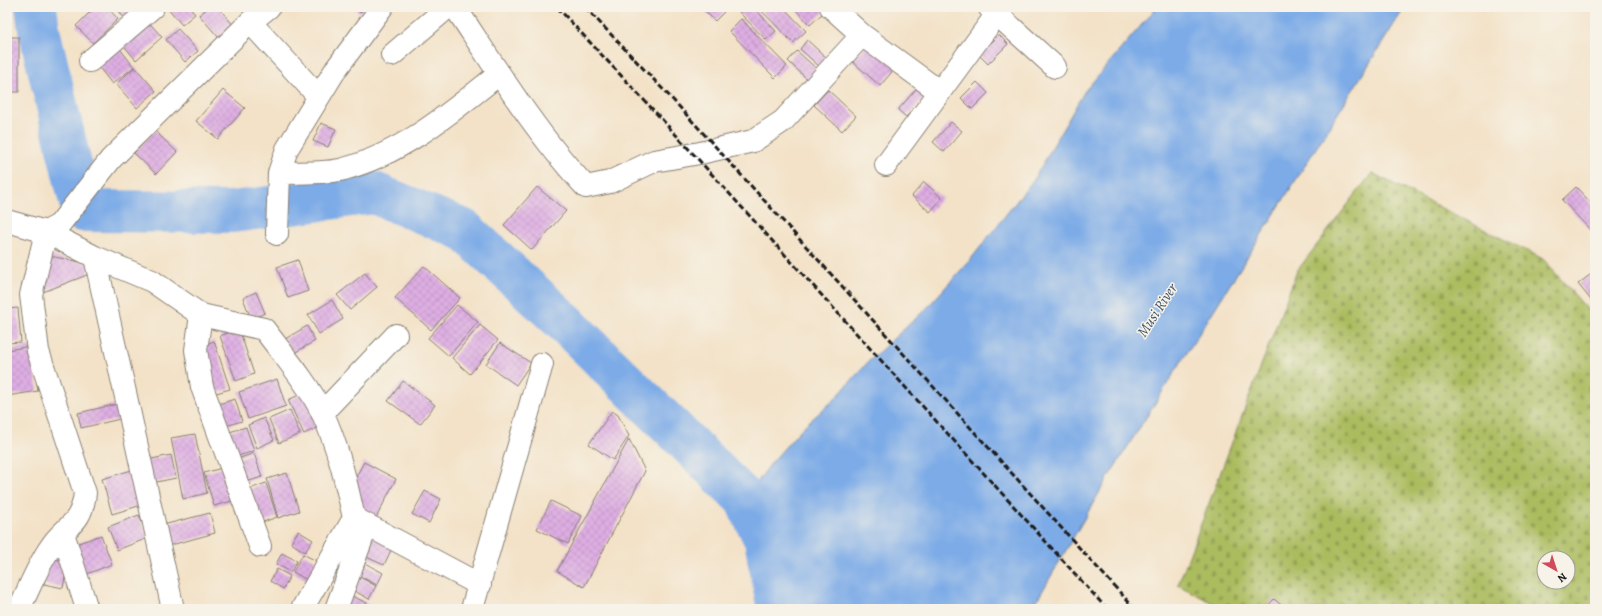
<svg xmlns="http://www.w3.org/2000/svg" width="1602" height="616" viewBox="0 0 1602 616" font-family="Alegreya,serif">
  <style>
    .cemetery { fill: url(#cemetery-stones); stroke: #646c3e; fill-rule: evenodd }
    .water { fill: #7dabe7; stroke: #4c6482 }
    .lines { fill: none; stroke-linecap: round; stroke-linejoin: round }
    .river { stroke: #7dabe7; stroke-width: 42 }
    .building { fill: url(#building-cross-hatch) }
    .minor-casing { stroke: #887f72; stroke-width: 24 }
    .minor { stroke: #fff; stroke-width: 22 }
    .rail { stroke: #1c1c1c; stroke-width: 3; stroke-dasharray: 6 3; stroke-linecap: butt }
    .labels { text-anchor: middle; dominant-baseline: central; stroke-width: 3; stroke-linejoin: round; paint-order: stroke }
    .water-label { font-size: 15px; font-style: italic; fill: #43556d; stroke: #f7f3e8 }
  </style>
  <defs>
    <pattern id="cemetery-stones" width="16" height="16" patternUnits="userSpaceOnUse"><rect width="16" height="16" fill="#abbc5f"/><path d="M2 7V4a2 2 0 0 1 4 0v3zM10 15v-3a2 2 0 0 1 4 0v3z" fill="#93a152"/></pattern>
    <pattern id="building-cross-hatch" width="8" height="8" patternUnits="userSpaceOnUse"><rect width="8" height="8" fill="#deaee3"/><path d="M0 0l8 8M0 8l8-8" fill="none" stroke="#be95c2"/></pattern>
  </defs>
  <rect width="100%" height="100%" fill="#f7f3e8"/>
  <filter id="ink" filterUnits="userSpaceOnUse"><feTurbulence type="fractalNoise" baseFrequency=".025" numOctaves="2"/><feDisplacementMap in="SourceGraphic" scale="8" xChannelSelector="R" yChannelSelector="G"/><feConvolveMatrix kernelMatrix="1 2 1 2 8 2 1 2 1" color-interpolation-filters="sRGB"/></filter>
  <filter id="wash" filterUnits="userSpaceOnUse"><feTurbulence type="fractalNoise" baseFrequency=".012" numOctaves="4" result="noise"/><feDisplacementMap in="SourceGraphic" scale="16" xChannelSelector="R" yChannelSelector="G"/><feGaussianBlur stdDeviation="0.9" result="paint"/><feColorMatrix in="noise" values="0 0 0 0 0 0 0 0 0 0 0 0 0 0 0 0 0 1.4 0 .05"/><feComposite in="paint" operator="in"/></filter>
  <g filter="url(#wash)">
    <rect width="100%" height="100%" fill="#f3e2c8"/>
    <!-- cemetery -->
    <path class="cemetery" d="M1372,173L1543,259L1595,318V609H1224L1178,585L1297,271ZM1544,558H1568V582H1544Z"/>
    <!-- water -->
    <path class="water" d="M1157,7H1405L1106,481L1032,609H760L748,562L745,499L772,462L803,427L834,400L869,361L926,309L971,259L1034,179L1084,92Z"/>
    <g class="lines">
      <!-- river -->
      <path class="river" d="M36,7L39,30L82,211L232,212L374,193L464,230L564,322L745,499L765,540L778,609"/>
    </g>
    <g id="blocks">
      <!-- building -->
      <path class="building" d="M95,7H107L118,19L93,43L76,26Z
        M116,7H138L124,18Z
        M167,7H189L195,14L182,25Z
        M209,7H218L234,26L219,38L199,15Z
        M353,7H365L360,13Z
        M701,7H719L724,12L715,21Z
        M744,7H753L776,31L766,40L739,12Z
        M758,7H783L806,31L793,43Z
        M793,7H820L824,12L810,25Z
        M144,17L162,37L136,60L119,40Z
        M741,19L787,66L775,78L729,31Z
        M178,29L198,51L185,62L166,40Z
        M999,35L1008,44L988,64L979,55Z
        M7,37H19V92H7Z
        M807,40L829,60L821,68L800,49Z
        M869,43L896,67L880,86L852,61Z
        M117,45L134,67L112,84L95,62Z
        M797,51L819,71L810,82L788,61Z
        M135,67L156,91L137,108L116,84Z
        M977,82L988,93L972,109L961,98Z
        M917,88L926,96L906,117L898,110Z
        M223,90L245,108L218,139L196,121Z
        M828,90L856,116L842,131L814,105Z
        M951,122L962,131L944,152L933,142Z
        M321,123L336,129L328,147L313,141Z
        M155,131L177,152L156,174L134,153Z
        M924,182L942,198L930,212L912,196Z
        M537,187L566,211L532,250L504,225Z
        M1576,187L1595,207V235L1562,200Z
        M45,255L90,264L87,275L38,294Z
        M298,260L308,291L288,298L277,267Z
        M424,266L460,298L431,330L395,298Z
        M1595,271V305L1578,284Z
        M365,273L377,287L350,310L337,295Z
        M256,292L265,313L251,319L243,298Z
        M332,300L343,319L319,334L308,315Z
        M457,305L478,322L449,356L428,338Z
        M18,308L21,342L7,343V309Z
        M480,325L498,340L470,374L452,358Z
        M307,326L315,341L294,353L285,339Z
        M239,329L254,374L236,381L220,336Z
        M214,341L230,389L213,394L198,347Z
        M500,343L531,363L516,385L486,364Z
        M31,346L38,391L7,396V350Z
        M277,379L286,406L248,419L239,392Z
        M403,381L435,405L420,424L388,401Z
        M308,391L323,425L304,434L288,400Z
        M235,399L242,421L222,427L215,405Z
        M117,404L120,419L81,428L78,413Z
        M290,410L300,434L279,443L269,419Z
        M612,411L618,415L629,436L613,460L589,444Z
        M264,418L274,440L257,448L248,425Z
        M246,427L254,451L235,457L226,433Z
        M195,434L207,493L183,499L171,438Z
        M629,439L645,471L584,587L557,571Z
        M254,453L262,477L240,484L232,461Z
        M171,455L176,478L147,484L142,461Z
        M364,462L396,479L375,520L354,509L350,488Z
        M229,466L239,499L214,506L204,473Z
        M135,469L145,504L112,514L102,479Z
        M287,473L299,511L278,518L267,479Z
        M266,483L277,517L255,525L244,491Z
        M425,491L441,499L429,523L412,514Z
        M551,501L582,516L568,544L537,529Z
        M210,513L215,533L164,547L159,526Z
        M139,515L148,538L117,550L108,527Z
        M298,531L313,540L305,552L291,543Z
        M101,535L112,564L82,576L73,545Z
        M372,537L393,546L384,565L364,556Z
        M282,553L297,561L291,572L276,564Z
        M303,554L320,563L309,581L293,572Z
        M50,558L68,562L63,588L44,584Z
        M363,562L383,573L377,585L356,574Z
        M277,569L290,576L283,589L270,581Z
        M356,575L376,586L369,599L349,588Z
        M352,596L367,603L365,609H345Z
        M1274,599L1286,609H1265Z"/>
    </g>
  </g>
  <g filter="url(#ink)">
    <use href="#blocks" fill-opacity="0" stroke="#887f72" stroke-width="1"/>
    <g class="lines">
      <!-- minor casing -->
      <g class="minor-casing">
        <path id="minor" d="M455,7C495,67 537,135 586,187L610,182L654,161L700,153L753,141L783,121L862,35
          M831,7L862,35L940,92
          M989,7L1055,67
          M250,22L318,96
          M392,55L448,7
          M90,61L153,7
          M886,165L1002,7
          M279,173C298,172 327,174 344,169C404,153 451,112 499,74
          M7,221L46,232L95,257L152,281L201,315L264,329C284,356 307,382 322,412C338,446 346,482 354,518L480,585
          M277,234L279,173L287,149L336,69L382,7
          M95,257L173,609
          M201,315L196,350L202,387L260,546
          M322,413L396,335
          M63,533L87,609
          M19,609C29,589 37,567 50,548C65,524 81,527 85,493L38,351L31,295L46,232L59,225L111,159L250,22L269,7
          M302,609L354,518
          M336,609L367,525
          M472,609L542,364"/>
      </g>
      <!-- minor -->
      <use href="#minor" class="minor"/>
      <!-- rail -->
      <path class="rail" d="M557,7L657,114L1107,609
        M585,7L674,101L1135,609"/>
    </g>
  </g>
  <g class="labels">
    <!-- water labels -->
    <g class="water-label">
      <text transform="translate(1157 310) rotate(-57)">Musi River</text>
    </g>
  </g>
  <!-- margin -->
  <rect width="1602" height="616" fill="none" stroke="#f7f3e8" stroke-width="24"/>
  <!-- north arrow -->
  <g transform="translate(1556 570) rotate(141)"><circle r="19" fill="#f7f3e8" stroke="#9f9d96"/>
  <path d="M0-3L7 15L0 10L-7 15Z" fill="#d1495b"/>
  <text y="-6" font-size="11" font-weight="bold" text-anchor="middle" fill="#1c1c1c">N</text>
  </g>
</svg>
